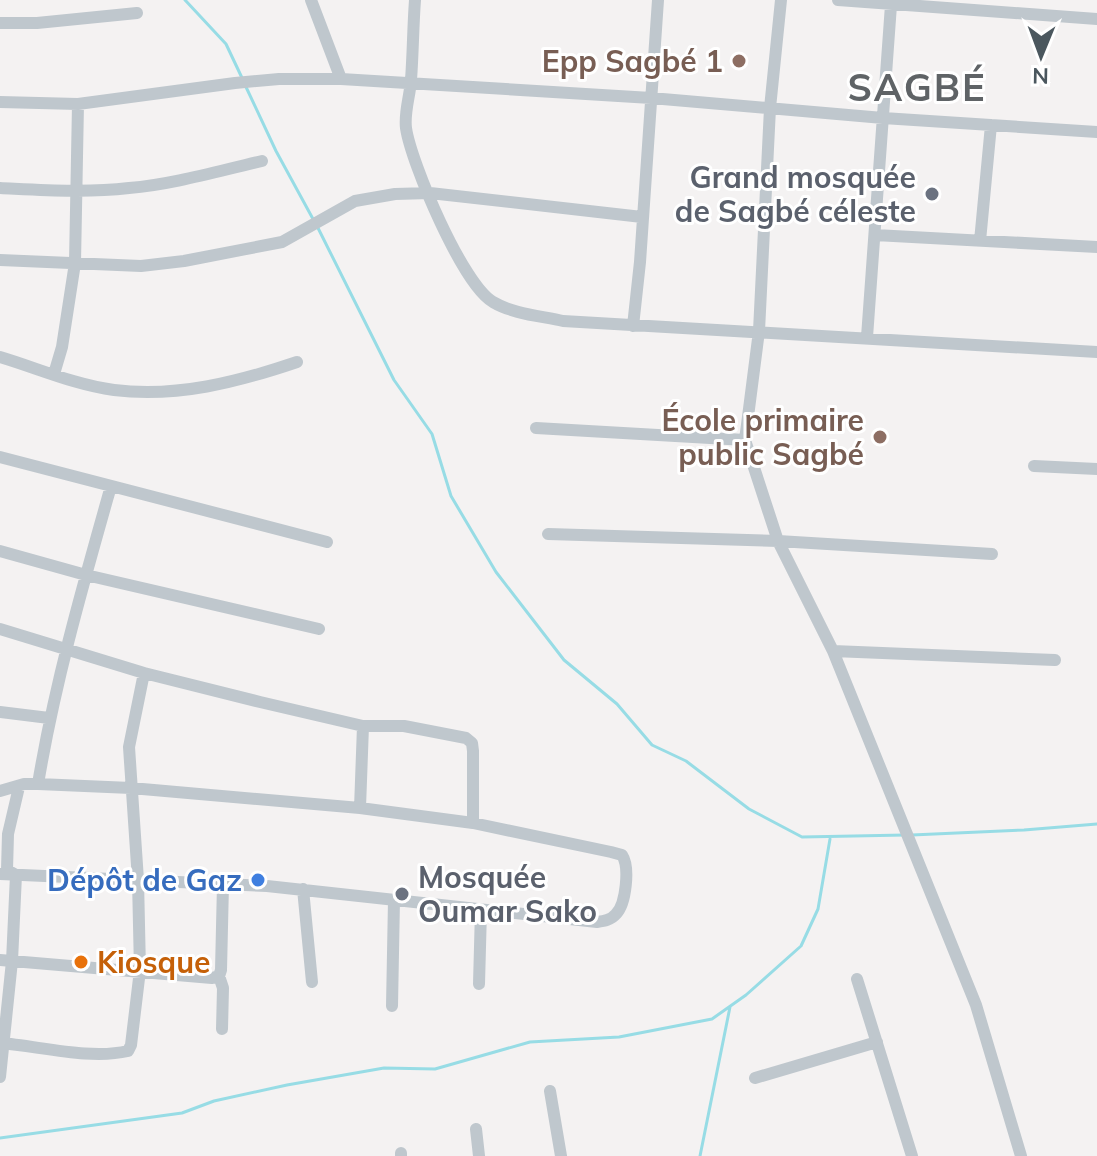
<svg xmlns="http://www.w3.org/2000/svg" width="1097" height="1156" viewBox="0 0 1097 1156" font-family="Mulish,sans-serif">
  <style>
    .lines { fill: none; stroke-linecap: round; stroke-linejoin: round }
    .stream { stroke: #97dce5; stroke-width: 3 }
    .minor { stroke: #bfc7cd; stroke-width: 12 }
    .education-dot { fill: #8d6e63; stroke: #fff; stroke-width: 3 }
    .worship-dot { fill: #6b7280; stroke: #fff; stroke-width: 3 }
    .shop-dot { fill: #3f7fe0; stroke: #fff; stroke-width: 3 }
    .food-dot { fill: #e8710a; stroke: #fff; stroke-width: 3 }
    .labels { text-anchor: middle; dominant-baseline: central; stroke-width: 6; stroke-linejoin: round; paint-order: stroke }
    .education-label { font-size: 30px; font-weight: bold; fill: #785e54; stroke: #fff; text-anchor: end }
    .worship-label { font-size: 30px; font-weight: bold; fill: #5b616d; stroke: #fff; text-anchor: end }
    .shop-label { font-size: 30px; font-weight: bold; fill: #366cbe; stroke: #fff; text-anchor: end }
    .food-label { font-size: 30px; font-weight: bold; fill: #c56008; stroke: #fff; text-anchor: start }
    .district-label { font-size: 38px; font-weight: bold; letter-spacing: 2px; fill: #5f6366; stroke: #fff }
  </style>
  <rect width="100%" height="100%" fill="#f4f2f2"/>
  <g class="lines">
    <!-- stream -->
    <path class="stream" d="M185,0L226,44L243,80
      M246,87L276,151L313,219
      M317,226L394,380L432,434L451,496L496,572L564,660L617,704L652,745L686,761L749,809L802,837L905,835
      M912,835L1024,830L1097,824
      M0,1138L182,1113L214,1101L287,1085L384,1068L435,1069L530,1042L619,1037L712,1019L746,995L801,946L818,909L830,839
      M700,1156L730,1007"/>
    <!-- minor -->
    <path class="minor" d="M311,0L341,79
      M415,0C413,27 413,53 411,80C410,96 404,112 406,128C411,163 463,285 493,302C513,314 541,316 563,321L1097,352
      M781,0L770,108L759,331L745,440L778,541L833,651L976,1005L1021,1156
      M838,0L1097,19
      M0,23H37L137,13
      M0,102L78,104L235,83L279,79H341L651,98L883,118L1097,132
      M0,188C43,190 86,193 129,188C174,184 218,171 262,161
      M875,235L1097,247
      M980,241L991,125
      M0,260L141,266L184,261L282,242L355,201L395,194L430,193L642,217
      M633,326L640,262L658,0
      M867,337L891,5
      M0,357C37,368 75,385 114,390C176,398 238,382 297,362
      M54,374L62,347L75,263L78,104
      M536,428L745,440
      M0,457L327,542
      M1034,466L1097,469
      M548,534L778,541L992,554
      M0,551L86,575L319,629
      M0,629L144,673L260,702L363,726H404L466,738L472,743L473,751V823
      M833,651L1055,660
      M0,712L49,718
      M38,784C55,682 83,585 111,486
      M0,791L24,784H38L131,788L360,808L473,823L611,852L622,855C630,867 626,904 616,914C611,920 604,921 597,922L267,886L0,874
      M360,808L363,726
      M303,889L312,982
      M0,960L212,978L219,976L221,970L223,884
      M219,976L223,988L222,1029
      M857,979L912,1156
      M479,984L481,910
      M392,1006L394,900
      M0,1043C39,1046 90,1060 128,1051L131,1045L140,970L138,880L129,747L144,673
      M0,1077L12,961L16,875L7,870L8,834L19,787
      M755,1078L877,1042
      M550,1091L561,1156
      M476,1129L479,1156
      M401,1153V1156"/>
  </g>
  <!-- markers -->
  <g class="education-dot">
    <circle cx="739" cy="61" r="8"/>
    <circle cx="880" cy="437" r="8"/>
  </g>
  <g class="worship-dot">
    <circle cx="932" cy="194" r="8"/>
    <circle cx="402" cy="894" r="8"/>
  </g>
  <circle class="shop-dot" cx="258" cy="880" r="8"/>
  <circle class="food-dot" cx="81" cy="962" r="8"/>
  <g class="labels">
    <!-- education labels -->
    <g class="education-label">
      <text x="723" y="61">Epp Sagbé 1</text>
      <text x="864" y="420">École primaire<tspan x="864" dy="34">public Sagbé</tspan></text>
    </g>
    <!-- worship labels -->
    <g class="worship-label">
      <text x="916" y="177">Grand mosquée<tspan x="916" dy="34">de Sagbé céleste</tspan></text>
      <text x="418" y="877" text-anchor="start">Mosquée<tspan x="418" dy="34">Oumar Sako</tspan></text>
    </g>
    <!-- shop labels -->
    <g class="shop-label">
      <text x="242" y="880">Dépôt de Gaz</text>
    </g>
    <!-- food labels -->
    <g class="food-label">
      <text x="97" y="962">Kiosque</text>
    </g>
    <!-- district labels -->
    <g class="district-label">
      <text x="917" y="87">SAGBÉ</text>
    </g>
  </g>
  <!-- north arrow -->
  <g transform="translate(1041 56) rotate(181)" stroke="#ffffff" stroke-width="6" paint-order="stroke">
  <path d="M0-6L14 30L0 20L-14 30Z" fill="#4b575e"/>
  <text y="-12" font-size="22" font-weight="bold" text-anchor="middle" fill="#4b575e">N</text>
  </g>
</svg>
